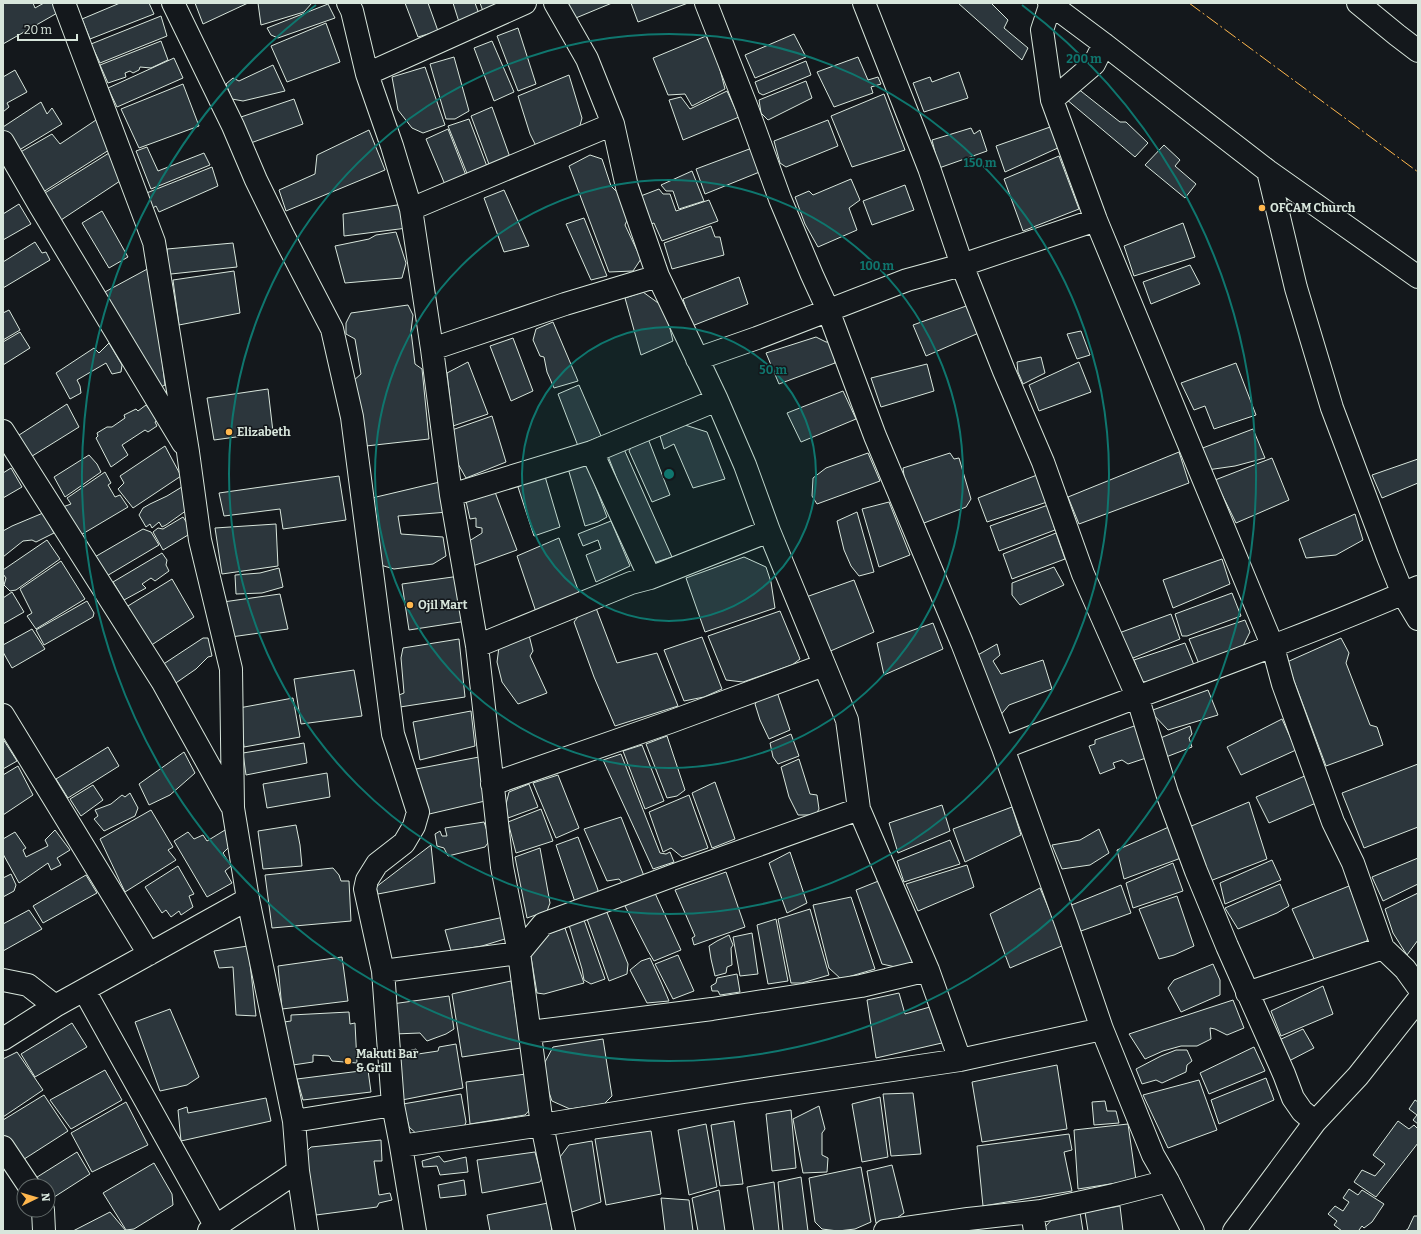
<svg xmlns="http://www.w3.org/2000/svg" width="1421" height="1234" viewBox="0 0 1421 1234" font-family="Bitter,serif">
  <style>
    .building { fill: #2c363c; stroke: #d8e6dc }
    .lines { fill: none; stroke-linecap: round; stroke-linejoin: round }
    .minor-casing { stroke: #d8e6dc; stroke-width: 24 }
    .minor { stroke: #14181c; stroke-width: 22 }
    .power { stroke: #ffb74d; stroke-width: 1; stroke-dasharray: 14 3 2 3; stroke-linecap: butt }
    .ring { fill: none; stroke: #0f766e; stroke-width: 2 }
    .poi-dot { fill: #ffb74d; stroke: #14181c; stroke-width: 1.5 }
    .labels { text-anchor: middle; dominant-baseline: central; stroke-width: 3; stroke-linejoin: round; paint-order: stroke }
    .poi-label { font-size: 12px; font-weight: bold; fill: #d8e6dc; stroke: #14181c; text-anchor: start }
    .centre { fill: #0f766e; stroke: #14181c; stroke-width: 2 }
    .ring-label { font-size: 12px; text-anchor: middle; font-weight: bold; fill: #0f766e; stroke: #14181c; stroke-width: 3; stroke-linejoin: round; paint-order: stroke }
  </style>
  <rect width="100%" height="100%" fill="#14181c"/>
  <!-- building -->
  <path class="building" d="M3,3H33L35,8L44,3H53L59,12L3,44Z
    M120,3H149L154,14L90,39L82,19Z
    M195,3H248L203,24Z
    M258,3H312L304,12L261,25Z
    M405,3H428L438,31L418,37Z
    M453,3H475L479,14L459,22Z
    M480,3H504L484,14Z
    M563,3H612L571,20Z
    M631,3H688L638,22Z
    M958,3H991L1008,20L1004,28L1028,48L1022,60Z
    M328,4L335,18L278,38L271,35L267,28Z
    M161,16L167,36L100,63L91,44Z
    M326,23L340,62L287,82L271,46Z
    M518,28L536,84L518,91L497,36Z
    M794,34L806,57L755,78L745,55Z
    M706,36L717,58L725,89L692,106L685,94L668,95L653,58Z
    M161,41L168,60L151,68L140,67L139,70L133,73L130,71L125,73L126,77L108,83L100,65Z
    M492,41L514,92L494,101L474,48Z
    M454,57L469,111L455,119H446L430,64Z
    M858,57L868,80L878,77L881,84L871,87L873,93L834,107L817,72Z
    M174,58L183,78L117,107L108,88Z
    M806,61L811,75L763,95L759,93L755,82Z
    M273,65L285,91L243,101L232,99L226,84L233,78L239,81Z
    M425,67L445,125L423,133L412,128L398,110L392,77Z
    M15,70L27,92L7,103L9,107L3,112V77Z
    M959,72L968,98L924,112L913,83L930,77L932,82Z
    M569,75L582,118L577,136L537,148L530,134L518,96Z
    M806,81L812,98L768,120L761,113L759,100Z
    M183,84L199,126L139,148L121,109Z
    M1077,88L1120,122H1126L1148,143L1135,157L1066,99Z
    M727,91L739,117L683,140L669,100L681,97L690,109Z
    M884,94L905,150L852,167L831,116Z
    M294,99L303,124L248,144L238,118Z
    M41,102L47,114L52,108L62,124L16,152L3,130V127Z
    M492,107L511,160L490,167L471,116Z
    M469,119L488,169L468,176L448,126Z
    M96,120L109,150L40,194L17,154L52,134L60,144Z
    M828,120L838,146L786,167L780,163L774,141Z
    M1053,126L1060,147L1005,172L996,146Z
    M971,128L974,134L980,130L987,151L939,168L932,140Z
    M448,129L467,178L446,187L426,139Z
    M369,130L385,170L286,211L279,190L315,174L317,155Z
    M1164,145L1180,160L1175,166L1196,184L1185,198L1145,165Z
    M147,147L158,171L204,153L210,165L151,189L136,151Z
    M752,148L762,171L705,194L696,169Z
    M109,153L120,181L58,222L40,196Z
    M590,155L602,159L611,186L618,193L628,218L625,225L641,259L633,271L609,272L569,166Z
    M1059,156L1079,209L1023,231L1004,179Z
    M212,167L218,186L159,212L156,206L151,209L144,194Z
    M692,171L704,201L679,209L673,191H666L661,185Z
    M851,179L860,200L849,208L857,230L818,247L805,224L795,197L809,191L813,195Z
    M905,185L914,210L872,225L863,201Z
    M659,189L663,194H670L676,211L709,200L718,221L662,241L654,223L648,225L638,197Z
    M504,190L529,246L504,252L484,198Z
    M19,204L31,224L3,240V214Z
    M403,204L407,228L344,236L343,214Z
    M102,211L128,257L109,268L82,223Z
    M584,218L607,276L591,280L566,224Z
    M1183,223L1195,257L1134,276L1124,246Z
    M711,226L715,237H720L724,255L672,269L664,243Z
    M396,232L406,263L402,278L345,283L335,246L369,239L376,235Z
    M35,242L42,253L46,252L50,260L3,288V262Z
    M233,243L237,267L171,274L168,270L167,249Z
    M1190,265L1200,284L1151,304L1143,282Z
    M151,267L165,385L159,388L103,293Z
    M234,271L240,313L179,325L173,280Z
    M739,277L748,304L692,326L683,299Z
    M643,292L665,308L673,341L641,355L625,298Z
    M408,305L413,315L411,331L415,364L422,369L429,439L366,446L353,381L361,374L355,339L346,334V323L351,313Z
    M969,305L981,332L926,356L913,325Z
    M9,310L20,330L3,340V313Z
    M553,322L578,381L554,388L547,372L544,357L540,356L533,340L536,329Z
    M1081,331L1090,355L1077,359L1067,334Z
    M20,332L30,348L3,365V342Z
    M816,337L826,342H832L835,363L779,384L766,353Z
    M513,338L533,391L511,401L490,346Z
    M109,343L122,365L121,372L112,374L106,363L77,380L80,386L81,393L70,399L56,373L94,348L99,353Z
    M1041,357L1045,373L1023,384L1018,372L1017,362Z
    M468,362L488,414L453,426L447,373Z
    M1079,362L1091,392L1039,411L1029,385Z
    M1236,363L1256,415L1214,429L1205,406L1194,410L1181,383Z
    M927,364L934,391L881,407L871,378Z
    M579,385L601,436L578,446L558,394Z
    M268,389L273,432L214,440L207,398Z
    M843,391L856,419L801,442L787,413Z
    M67,404L79,427L29,458L16,437Z
    M146,405L158,420L155,422L157,426L148,432L145,430L122,445L128,455L111,467L96,438L98,436L97,433L107,427H112L125,418L124,415L136,409L138,411Z
    M492,416L506,462L466,478L453,455L449,431Z
    M685,425L707,432L725,479L693,488L674,444L664,449L660,436Z
    M1253,429L1265,458L1235,466L1207,470L1200,449Z
    M647,436L670,495L652,502L629,451L633,444Z
    M165,446L181,476L133,508L118,489L124,483L120,476Z
    M624,449L672,557L650,564L608,456Z
    M1179,452L1189,483L1079,524L1068,497Z
    M868,453L880,481L817,504L812,496L813,478L826,468Z
    M950,453L954,459L959,458L971,499L966,507L924,523L906,491L903,468Z
    M89,455L97,464L101,472L65,497L54,477Z
    M1272,458L1289,500L1236,523L1215,480Z
    M585,459L607,517L598,522L585,526L567,465Z
    M1418,459V483L1382,498L1372,475Z
    M11,468L22,487L3,498V473Z
    M105,472L111,483L108,485L115,497L120,495L128,507L79,536L60,508L71,504L67,498Z
    M544,473L560,527L534,536L517,484Z
    M1037,475L1047,502L987,522L978,498Z
    M339,476L346,520L283,529L280,509L224,516L219,493Z
    M444,481L448,512L398,516L401,534L443,537L446,556L433,564L394,569L377,564L372,498Z
    M190,482L194,505L166,525L162,527L159,522L152,528L150,524L146,527L139,515L143,508L150,504L167,496Z
    M495,492L517,550L470,567L466,543L482,533V528L476,527V518L470,519L466,501Z
    M889,502L910,555L879,567L862,509Z
    M1048,505L1055,530L999,551L990,526Z
    M857,512L874,572L859,576L851,566L844,550L837,521Z
    M43,513L54,533L36,542L32,540L23,541L3,557V531L12,526Z
    M1355,514L1363,540L1336,555L1306,558L1299,539Z
    M183,517L193,532L163,550L153,532L158,528L163,529Z
    M611,521L630,566L596,582L586,555L601,549L598,540L583,546L578,534Z
    M276,524L278,566L222,574L215,528Z
    M143,529L151,532L159,545L105,577L93,558Z
    M1056,533L1065,559L1012,579L1003,554Z
    M559,538L580,595L536,612L517,556Z
    M47,540L60,559L16,590L10,591L4,585L6,578L3,574V570Z
    M162,553L167,560L166,565L169,571L155,581L151,578L142,584L146,588L124,600L113,582Z
    M744,557L766,567L771,582L775,608L705,632L686,578Z
    M1222,559L1230,584L1173,608L1163,580Z
    M61,561L85,599L36,629L27,616L32,613L20,589Z
    M1054,567L1064,585L1020,605L1012,595V583Z
    M279,568L283,587L262,593L236,594L235,575L260,573Z
    M460,576L467,621L409,630L402,584Z
    M172,579L194,617L147,648L123,609Z
    M854,580L874,632L826,653L806,597Z
    M12,592L24,612L3,624V598Z
    M1232,593L1241,616L1187,636H1182L1175,614Z
    M280,594L288,629L231,637L223,602Z
    M87,601L94,613L93,617L44,645L36,630Z
    M596,608L617,663L657,653L678,706L615,726L594,677L574,622L581,613Z
    M780,611L800,659L792,665L743,682L726,680L708,636Z
    M1171,614L1180,639L1128,660L1119,633Z
    M1245,620L1250,632L1241,650L1199,664L1189,639Z
    M933,623L943,649L884,675L877,643Z
    M32,629L45,649L12,668L3,652V645Z
    M529,635L533,651L530,656L547,693L518,704L502,682L497,662L499,647Z
    M702,637L722,689L704,697L684,701L664,650Z
    M203,638H208L212,656L208,657L196,669L170,687L159,667Z
    M1341,638L1349,653L1346,663L1370,725L1377,727L1383,745L1326,766L1287,662Z
    M459,639L465,697L400,707L399,695L404,693L401,658L403,648Z
    M1185,643L1194,665L1148,683L1142,681L1134,660Z
    M997,644L1000,655L993,661L1001,674L1043,660L1052,689L1009,705L999,717L976,656Z
    M354,670L362,716L301,724L294,679Z
    M1208,690L1218,715L1168,730L1150,711Z
    M777,692L790,730L769,739L760,720L755,704L757,701Z
    M293,698L300,737L244,747L239,708Z
    M471,711L475,746L420,760L413,722Z
    M1282,719L1296,750L1241,775L1227,747Z
    M1137,725L1152,756L1128,764L1122,760L1113,763L1115,768L1100,774L1089,746L1095,744V740Z
    M1190,726L1192,734L1189,738L1192,747L1166,757L1158,739Z
    M791,734L799,756L778,764L773,757L770,743Z
    M667,736L685,790L677,796L667,798L646,744Z
    M3,739L17,761L3,769Z
    M304,743L307,763L246,775L243,753Z
    M642,745L664,801L645,809L623,751Z
    M108,747L119,766L68,798L56,779Z
    M184,752L195,773L170,795L149,805L139,784Z
    M621,754L660,853L666,854L670,852L674,862L653,869L603,760Z
    M479,757L485,801L425,815L416,769Z
    M799,759L810,794L817,795L819,809L816,814L812,815H798L789,797L781,767Z
    M1418,764V827L1364,848L1342,793Z
    M18,766L33,795L3,815V775Z
    M327,773L330,797L267,808L263,784Z
    M558,775L579,828L556,838L533,783Z
    M1307,775L1316,803L1269,823L1256,797Z
    M715,782L735,839L712,848L692,793Z
    M529,784L538,807L508,818L506,804L509,792Z
    M93,785L103,800L81,816L70,799Z
    M130,793L138,808L135,816L104,831L94,819L98,816L95,810L111,804L122,795L125,797Z
    M689,795L708,848L682,857L671,848L663,852L649,812Z
    M1249,802L1267,859L1210,881L1189,827Z
    M942,805L950,831L898,853L889,823Z
    M1012,807L1021,835L965,862L953,829Z
    M541,809L553,841L516,853L508,822Z
    M151,810L173,847L168,850L176,860L125,892L100,839Z
    M621,817L644,876L625,886L619,879L607,881L584,829Z
    M484,822L490,840L485,847L448,856L444,848L437,846L435,834L440,831L442,836H447L445,828Z
    M296,825L300,845L302,866L263,869L258,831Z
    M1171,826L1181,858L1124,879L1117,850Z
    M1099,829L1109,853L1090,865L1062,869L1052,845L1080,840Z
    M55,830L70,850L57,858L61,865L51,870L48,863L19,883L3,854V839L15,832L26,848L23,850L26,857L48,846L45,840Z
    M225,830L230,846L223,853L231,866L225,871L232,883L207,897L174,841L188,832L194,839L203,835L207,841Z
    M578,837L598,890L597,894L575,902L556,845Z
    M950,840L960,864L904,882L897,861Z
    M431,845L435,883L378,894L376,887Z
    M540,848L550,903L547,911L527,918L515,857Z
    M790,852L807,903L787,913L769,863Z
    M1418,858V884L1383,901L1372,877Z
    M1272,860L1281,880L1225,904L1220,883Z
    M1173,863L1183,891L1133,908L1126,883Z
    M967,865L974,887L918,911L906,884Z
    M178,866L194,894L189,896L193,907L181,915L179,911L171,917L166,910L162,913L145,887Z
    M333,868L339,875L341,881H349L351,921L272,928L265,875Z
    M726,872L745,927L694,945L692,938L695,936L675,890Z
    M11,874L16,885L14,891L3,897V878Z
    M86,875L97,893L43,923L33,906Z
    M881,880L913,963L900,968L882,964L856,890Z
    M1280,884L1289,906L1277,913L1238,929L1225,908Z
    M1121,885L1131,913L1081,931L1069,906Z
    M1349,886L1368,936L1367,941L1315,961L1292,909Z
    M1040,888L1064,945L1010,968L990,914Z
    M654,891L681,950L654,961L648,951L625,906Z
    M1418,893V940L1407,955L1393,933L1385,909Z
    M1177,896L1194,946L1174,955L1159,959L1139,909Z
    M851,897L875,969L841,979L829,968L813,905Z
    M810,909L829,975L802,983H791L778,919Z
    M29,910L42,929L3,951V924Z
    M606,910L628,964L627,974L609,981L587,919Z
    M504,917L508,938L482,946L451,951L445,930Z
    M776,919L788,981L768,984L757,925Z
    M584,920L605,979L591,984L584,980L582,969L569,925Z
    M565,928L584,983L544,994L537,993L530,951L539,937Z
    M752,933L758,974L740,976L733,937Z
    M729,935L733,945L731,948L732,965L727,967L726,973L715,976L711,959L709,946L717,941Z
    M248,946L256,1016L236,1015L233,967L219,968L214,951Z
    M678,955L694,991L673,999L655,964Z
    M342,957L348,1001L282,1009L278,966Z
    M650,958L661,982L669,1001L647,1003L630,970L641,961Z
    M1213,964L1220,980V995L1181,1012L1168,988L1174,980Z
    M737,974L740,992L720,995L718,991H712L711,986L716,983L717,978Z
    M511,981L521,1048L462,1057L452,994Z
    M1323,986L1333,1014L1281,1036L1271,1011Z
    M899,993L905,1014L930,1007L942,1043L876,1058L867,1000Z
    M449,996L454,1029L446,1034L427,1041L420,1033L394,1034L392,1004Z
    M1233,1000L1244,1028L1227,1035L1215,1029L1210,1028L1211,1039L1197,1046H1181L1163,1051L1145,1059L1129,1034Z
    M170,1009L199,1077L187,1085L160,1091L135,1022Z
    M349,1012L350,1024L355,1023L357,1063L332,1061L329,1056L313,1055V1062L293,1065L284,1022L291,1021V1015Z
    M72,1023L87,1047L35,1077L21,1054Z
    M1303,1029L1314,1048L1287,1062L1277,1041Z
    M603,1039L612,1096L604,1104L570,1109L552,1101L544,1078L545,1062L553,1047Z
    M456,1044L463,1088L402,1100L397,1054L416,1049L418,1054L438,1051L439,1047Z
    M1254,1047L1265,1071L1209,1094L1200,1073Z
    M1176,1050H1187L1192,1061L1187,1065L1186,1072L1162,1083L1156,1080L1142,1084L1136,1069L1161,1056Z
    M17,1052L43,1090L3,1117V1059Z
    M1057,1065L1067,1129L982,1142L972,1082Z
    M105,1070L122,1100L71,1129L50,1100Z
    M368,1070L371,1092L303,1100L297,1079Z
    M526,1074L534,1105L525,1115L470,1124L466,1082Z
    M1266,1078L1274,1100L1219,1124L1211,1100Z
    M1199,1080L1217,1130L1168,1148L1143,1095Z
    M913,1093L921,1154L891,1156L883,1094Z
    M461,1094L466,1122L463,1130L419,1136L409,1127L403,1104Z
    M44,1095L68,1131L18,1163L3,1140V1120Z
    M880,1097L888,1157L862,1162L852,1104Z
    M266,1098L271,1121L181,1141L178,1110L187,1107L188,1113Z
    M1415,1100L1418,1102V1124L1413,1120L1417,1115L1409,1109Z
    M1105,1101L1107,1111H1116L1119,1123L1094,1125L1092,1102Z
    M126,1102L148,1145L92,1172L71,1133Z
    M819,1106L825,1129L822,1133V1155L828,1158L827,1172L803,1173L793,1119Z
    M791,1110L796,1168L772,1171L766,1114Z
    M734,1121L743,1184L720,1186L711,1125Z
    M1398,1121L1409,1129L1414,1125L1418,1129V1143L1376,1197L1354,1182L1362,1170L1375,1176L1385,1164L1373,1155Z
    M706,1124L717,1187L689,1195L678,1130Z
    M1128,1124L1136,1180L1078,1189L1074,1130Z
    M651,1131L661,1194L606,1205L595,1139Z
    M1069,1134L1072,1150L1064,1152L1072,1191L983,1206L977,1146Z
    M381,1140L382,1161H374L379,1195L390,1193L392,1200L379,1203L377,1207L316,1215L304,1154L311,1147Z
    M592,1141L601,1202L569,1213L560,1157L569,1145Z
    M77,1152L90,1174L48,1201V1186H38L34,1179Z
    M535,1152L542,1178L540,1182L482,1193L477,1160Z
    M439,1156L444,1162L466,1157L468,1172L440,1175L437,1166L423,1167L422,1161Z
    M154,1163L172,1194L173,1205L134,1229L126,1230L103,1193Z
    M892,1165L904,1213L894,1220L876,1223L867,1171Z
    M861,1167L871,1222L855,1229L838,1231L822,1229L815,1222L809,1178Z
    M801,1177L808,1231H783L778,1182Z
    M464,1180L466,1195L440,1198L438,1185Z
    M774,1182L779,1231H754L747,1187Z
    M1349,1189L1358,1195L1362,1190L1384,1204L1372,1222L1364,1228L1362,1226L1359,1230L1360,1231H1342L1334,1225L1337,1221L1328,1214L1335,1206L1343,1211L1349,1202L1343,1198Z
    M719,1190L725,1231H698L692,1198Z
    M661,1198L689,1200L693,1231H665Z
    M548,1203L552,1231H490L487,1215Z
    M1120,1206L1123,1231H1088L1085,1212Z
    M110,1212L126,1231H73Z
    M1080,1212L1083,1231H1045V1227L1057,1214Z
    M1414,1216H1418V1231H1405L1408,1229Z"/>
  <g class="lines">
    <!-- minor casing -->
    <g class="minor-casing">
      <path id="minor" d="M64,3L154,242L188,452L200,540L231,669L233,808L248,899L294,1121L298,1171L307,1231
        M173,3L233,126L256,180L283,235L332,329L352,417L393,734L418,812L414,826L404,843L377,864L367,880L365,889L383,971L393,1105L401,1146L415,1231
        M348,3L352,11L367,74L392,146L411,209L432,349L451,495L477,646L502,867L519,953L542,1125L564,1231
        M555,3L587,59L613,124L627,187L658,276L717,400L745,465L769,531L847,720L859,809L928,970L960,1060
        M706,3L747,108L780,199L812,275L828,310L875,436L962,643L1003,748L1067,926L1102,1029L1153,1155L1168,1181L1193,1231
        M864,3L929,168L962,265L1004,371L1043,462L1083,574L1137,696L1167,793L1196,871L1227,946L1284,1074L1293,1098L1302,1111L1315,1122
        M1049,3L1104,44L1268,171L1418,277
        M1051,3L1042,30L1052,100
        M1358,3L1397,35L1418,51
        M1104,44L1094,64L1052,100L1096,220L1273,647L1283,684L1333,822L1353,863L1383,948L1405,969L1418,987
        M367,74L525,3
        M3,142L40,206L183,443
        M1268,171L1296,288L1332,408L1388,557L1403,594L1418,619
        M411,209L613,124
        M432,349L565,304L658,276
        M697,359L757,338L907,280L962,265L1096,220
        M3,431L162,681L231,805
        M592,452L650,578
        M451,495L592,452L717,400
        M477,646L631,583L650,578L769,531
        M3,715L149,954
        M1003,748C1141,694 1282,646 1418,587
        M492,784L670,722L824,665
        M383,971L519,953L543,924L680,873L859,809
        M3,980L28,985L55,1006
        M84,990L216,1227
        M1247,993L1383,948
        M530,1032L712,1009L861,986L928,970
        M3,1039L55,1006L248,899
        M294,1121L393,1105
        M401,1146L542,1125L744,1092L960,1060L1102,1029
        M3,1147L29,1186
        M43,1210L44,1231
        M1032,1212L1035,1231
        M209,1231L298,1171
        M885,1231L968,1219L1041,1211L1114,1195L1168,1181
        M1234,1231L1315,1122L1358,1076L1418,1000"/>
    </g>
    <!-- minor -->
    <use href="#minor" class="minor"/>
    <!-- power -->
    <path class="power" d="M1189,3L1418,172"/>
  </g>
  <!-- distance rings -->
  <circle cx="669" cy="474" r="147" fill="#0f766e" fill-opacity=".12"/>
  <g class="ring">
    <circle cx="669" cy="474" r="147"/>
    <circle cx="669" cy="474" r="294"/>
    <circle cx="669" cy="474" r="440"/>
    <path d="M1022 5A587 587 0 1 1 316 5"/>
  </g>
  <!-- markers -->
  <g class="poi-dot">
    <circle cx="1262" cy="208" r="4"/>
    <circle cx="229" cy="432" r="4"/>
    <circle cx="410" cy="605" r="4"/>
    <circle cx="348" cy="1061" r="4"/>
  </g>
  <g class="labels">
    <!-- poi labels -->
    <g class="poi-label">
      <text x="1270" y="208">OFCAM Church</text>
      <text x="237" y="432">Elizabeth</text>
      <text x="418" y="605">Ojil Mart</text>
      <text x="356" y="1054">Makuti Bar<tspan x="356" dy="14">&amp; Grill</tspan></text>
    </g>
  </g>
  <circle cx="669" cy="474" r="6" class="centre"/>
  <g class="ring-label">
    <text x="1084" y="63">200 m</text>
    <text x="980" y="167">150 m</text>
    <text x="877" y="270">100 m</text>
    <text x="773" y="374">50 m</text>
  </g>
  <!-- border -->
  <rect width="1421" height="1234" fill="none" stroke="#d8e6dc" stroke-width="8"/>
  <!-- north arrow -->
  <g transform="translate(36 1198) rotate(85)"><circle r="19" fill="#14181c" stroke="#626a69"/>
  <path d="M0-3L7 15L0 10L-7 15Z" fill="#ffb74d"/>
  <text y="-6" font-size="11" font-weight="bold" text-anchor="middle" fill="#d8e6dc">N</text>
  </g>
  <!-- scale -->
  <path d="M18 34v6h59v-6" fill="none" stroke="#d8e6dc" stroke-width="2"/>
  <text x="24" y="34" font-size="12" fill="#d8e6dc" stroke="#14181c" stroke-width="3" paint-order="stroke">20 m</text>
</svg>
